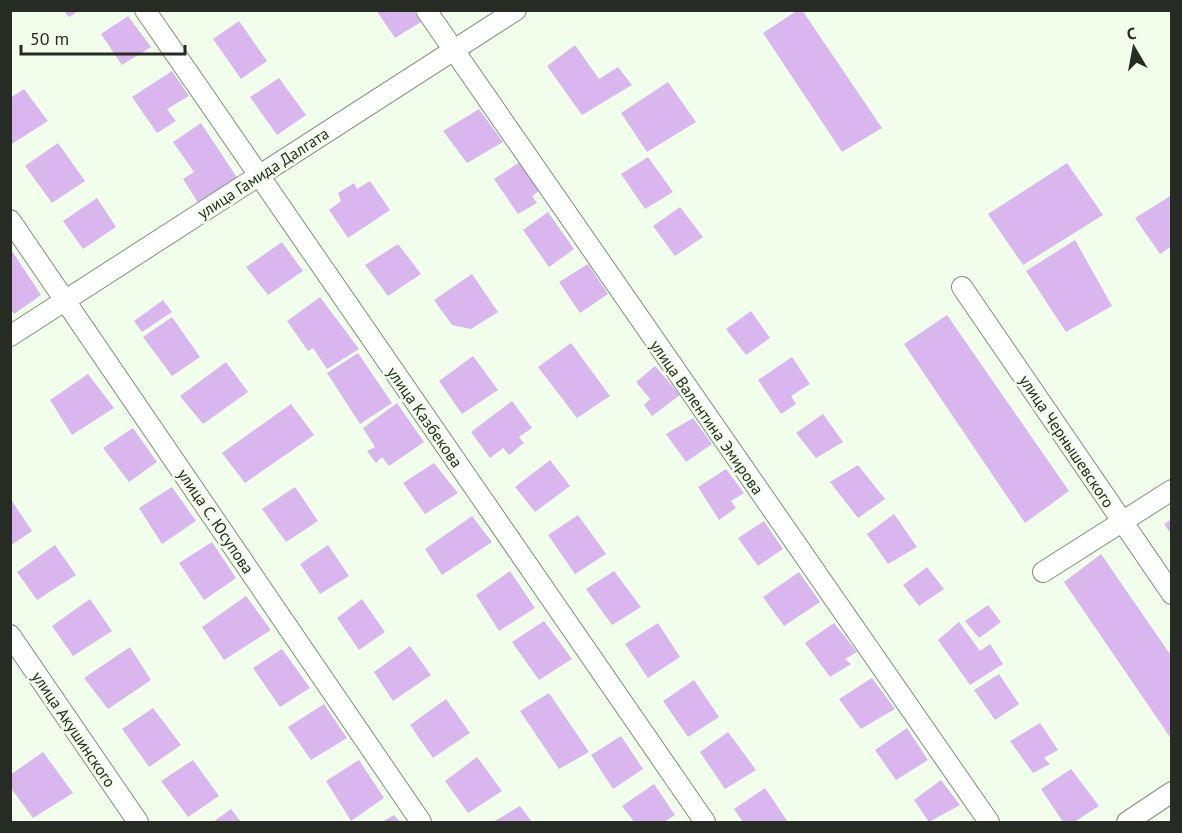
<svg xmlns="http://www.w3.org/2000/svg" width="1182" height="833" viewBox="0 0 1182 833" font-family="'PT Sans',sans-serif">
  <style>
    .building { fill: #dab6ef }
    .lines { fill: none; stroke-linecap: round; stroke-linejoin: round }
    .minor-casing { stroke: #808f7a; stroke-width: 22 }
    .minor { stroke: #fff; stroke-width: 20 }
    .labels { text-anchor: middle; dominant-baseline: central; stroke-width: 5; stroke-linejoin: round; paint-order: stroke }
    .street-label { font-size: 16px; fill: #262c23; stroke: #f1feec }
  </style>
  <rect width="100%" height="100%" fill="#f1feec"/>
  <!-- building -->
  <path class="building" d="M63,10H80L69,17Z
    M376,10H413L421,22L395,38Z
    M798,10H802L882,128L842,152L763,33Z
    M128,16L151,47L122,65L101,34Z
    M239,21L267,61L241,79L213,39Z
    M575,45L599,79L618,67L632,85L582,115L547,66Z
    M172,71L189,96L167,109L176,121L157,133L132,97Z
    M279,78L306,115L277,135L250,97Z
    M668,82L696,122L647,152L621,113Z
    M24,89L48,121L10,145V98Z
    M479,109L503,142L467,163L443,131Z
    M201,123L238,179L200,206L183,179L194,172L173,142Z
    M58,143L85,181L52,203L25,166Z
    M648,157L673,192L645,209L621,174Z
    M520,162L539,191L532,196L537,203L518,214L494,179Z
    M1067,163L1103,215L1023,265L988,214Z
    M370,181L390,210L348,238L329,210L341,201L338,193L354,183L357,189Z
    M1172,195V246L1160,254L1135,218Z
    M97,198L116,227L83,249L63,221Z
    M680,207L703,237L675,256L653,226Z
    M548,212L574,249L549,267L523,230Z
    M1075,240L1112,306L1066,332L1026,271Z
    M282,242L303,271L268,295L246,267Z
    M398,244L421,274L388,296L365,265Z
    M12,251L41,295L14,314L10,309Z
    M588,264L608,294L580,313L559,282Z
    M472,274L498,312L471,329L452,325L434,300Z
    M320,297L359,349L327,369L313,348L308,351L287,321Z
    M163,300L172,312L142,332L134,321Z
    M751,311L770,338L746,355L726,329Z
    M947,315L1069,491L1025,523L904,344Z
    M172,317L200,357L172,376L143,337Z
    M571,343L610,396L577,418L538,367Z
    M358,353L392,403L360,424L327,373Z
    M473,356L498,390L462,414L439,381Z
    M792,357L810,384L791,396L796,404L781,414L758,380Z
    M226,362L248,392L203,424L180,396Z
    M655,366L680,395L652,416L644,405L650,399L636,382Z
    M88,374L114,408L72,435L50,400Z
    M512,401L532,428L519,437L524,443L509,455L503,448L490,458L471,432Z
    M397,403L424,442L389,466L382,457L376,463L367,451L375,447L363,428Z
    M291,404L314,435L245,483L222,453Z
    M823,414L843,442L816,458L796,433Z
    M693,418L712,444L686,462L666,434Z
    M133,428L157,462L129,482L103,448Z
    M550,460L570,486L535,512L515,487Z
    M434,463L458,493L425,514L403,483Z
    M858,465L885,499L858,518L830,482Z
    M726,469L744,493L731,501L736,508L719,520L698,487Z
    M172,487L196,521L162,544L139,508Z
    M295,487L318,521L286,542L262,509Z
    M10,498L32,531L10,546Z
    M894,514L917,547L888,564L867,534Z
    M578,515L606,554L575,574L548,535Z
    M472,516L492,542L442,575L425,549Z
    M1172,519V535L1164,524Z
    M764,521L783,549L758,566L738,538Z
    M212,542L236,578L204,600L179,563Z
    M55,545L76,575L37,600L17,572Z
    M328,545L349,576L320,594L300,564Z
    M1101,554L1172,657V740L1064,582Z
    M927,567L944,589L919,606L903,585Z
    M510,571L535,608L499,631L476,595Z
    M614,571L641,607L612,625L586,589Z
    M799,572L820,602L784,626L763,597Z
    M246,596L271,630L224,660L202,627Z
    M90,599L112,631L73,656L52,626Z
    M362,599L385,632L359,650L337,618Z
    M988,605L1001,622L979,638L965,621Z
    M544,621L572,659L539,680L512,642Z
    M959,622L980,651L990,644L1003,664L970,685L938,640Z
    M658,623L680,657L648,678L625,644Z
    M834,623L857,652L845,659L851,664L830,677L805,643Z
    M410,646L431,675L393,701L374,672Z
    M130,647L151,680L108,709L84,678Z
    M282,649L310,688L280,707L253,668Z
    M999,674L1019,704L995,720L974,690Z
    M872,678L895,709L861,729L839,699Z
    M694,680L719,717L688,737L663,701Z
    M549,693L589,752L559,769L520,711Z
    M446,699L470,733L433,758L410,725Z
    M324,704L347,738L311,760L288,727Z
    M153,708L181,745L149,767L122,729Z
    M1040,723L1058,750L1044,758L1050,764L1033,773L1010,741Z
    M907,728L928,760L896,780L875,750Z
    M728,732L756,770L725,789L700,752Z
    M621,736L643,769L613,789L591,755Z
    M43,752L73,793L33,818L10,787V775Z
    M477,757L502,791L468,813L445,781Z
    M193,760L219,796L188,817L161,781Z
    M359,760L384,798L351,821L326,781Z
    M1071,769L1099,806L1074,822H1063L1041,789Z
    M941,780L960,805L929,822L914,800Z
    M654,784L675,815L664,822H634L622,806Z
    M765,788L788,822H743L734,809Z
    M520,806L532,822H493Z
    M231,809L241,822H213Z
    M394,815L400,822H382Z"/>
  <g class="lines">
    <!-- minor casing -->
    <g class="minor-casing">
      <path id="minor" d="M145,10L705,822
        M426,10L989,822
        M10,220L421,822
        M962,287L1172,594
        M10,336L516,10
        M1043,572L1172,490
        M10,635L138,822
        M1127,822L1172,792"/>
    </g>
    <!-- minor -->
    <use href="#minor" class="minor"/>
  </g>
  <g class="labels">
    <!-- street labels -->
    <g class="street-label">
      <text transform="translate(263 173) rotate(-33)">улица Гамида Далгата</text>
      <text transform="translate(425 417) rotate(55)">улица Казбекова</text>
      <text transform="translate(707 417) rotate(55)">улица Валентина Эмирова</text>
      <text transform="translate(1067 441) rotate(56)">улица Чернышевского</text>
      <text transform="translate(216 521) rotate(56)">улица С. Юсупова</text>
      <text transform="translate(74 729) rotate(56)">улица Акушинского</text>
    </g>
  </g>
  <!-- border -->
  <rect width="1182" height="833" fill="none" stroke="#262c23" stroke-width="24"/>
  <!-- north arrow -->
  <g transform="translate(1134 48) rotate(350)" stroke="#f1feec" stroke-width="4.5" paint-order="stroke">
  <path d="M0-4.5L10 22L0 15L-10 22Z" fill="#262c23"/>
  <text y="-9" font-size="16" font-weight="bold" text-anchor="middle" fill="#262c23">С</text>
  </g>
  <!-- scale -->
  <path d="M21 45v9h164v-9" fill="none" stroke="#262c23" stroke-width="3"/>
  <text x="30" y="45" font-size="18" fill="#262c23" stroke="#f1feec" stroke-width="4.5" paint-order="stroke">50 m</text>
</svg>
